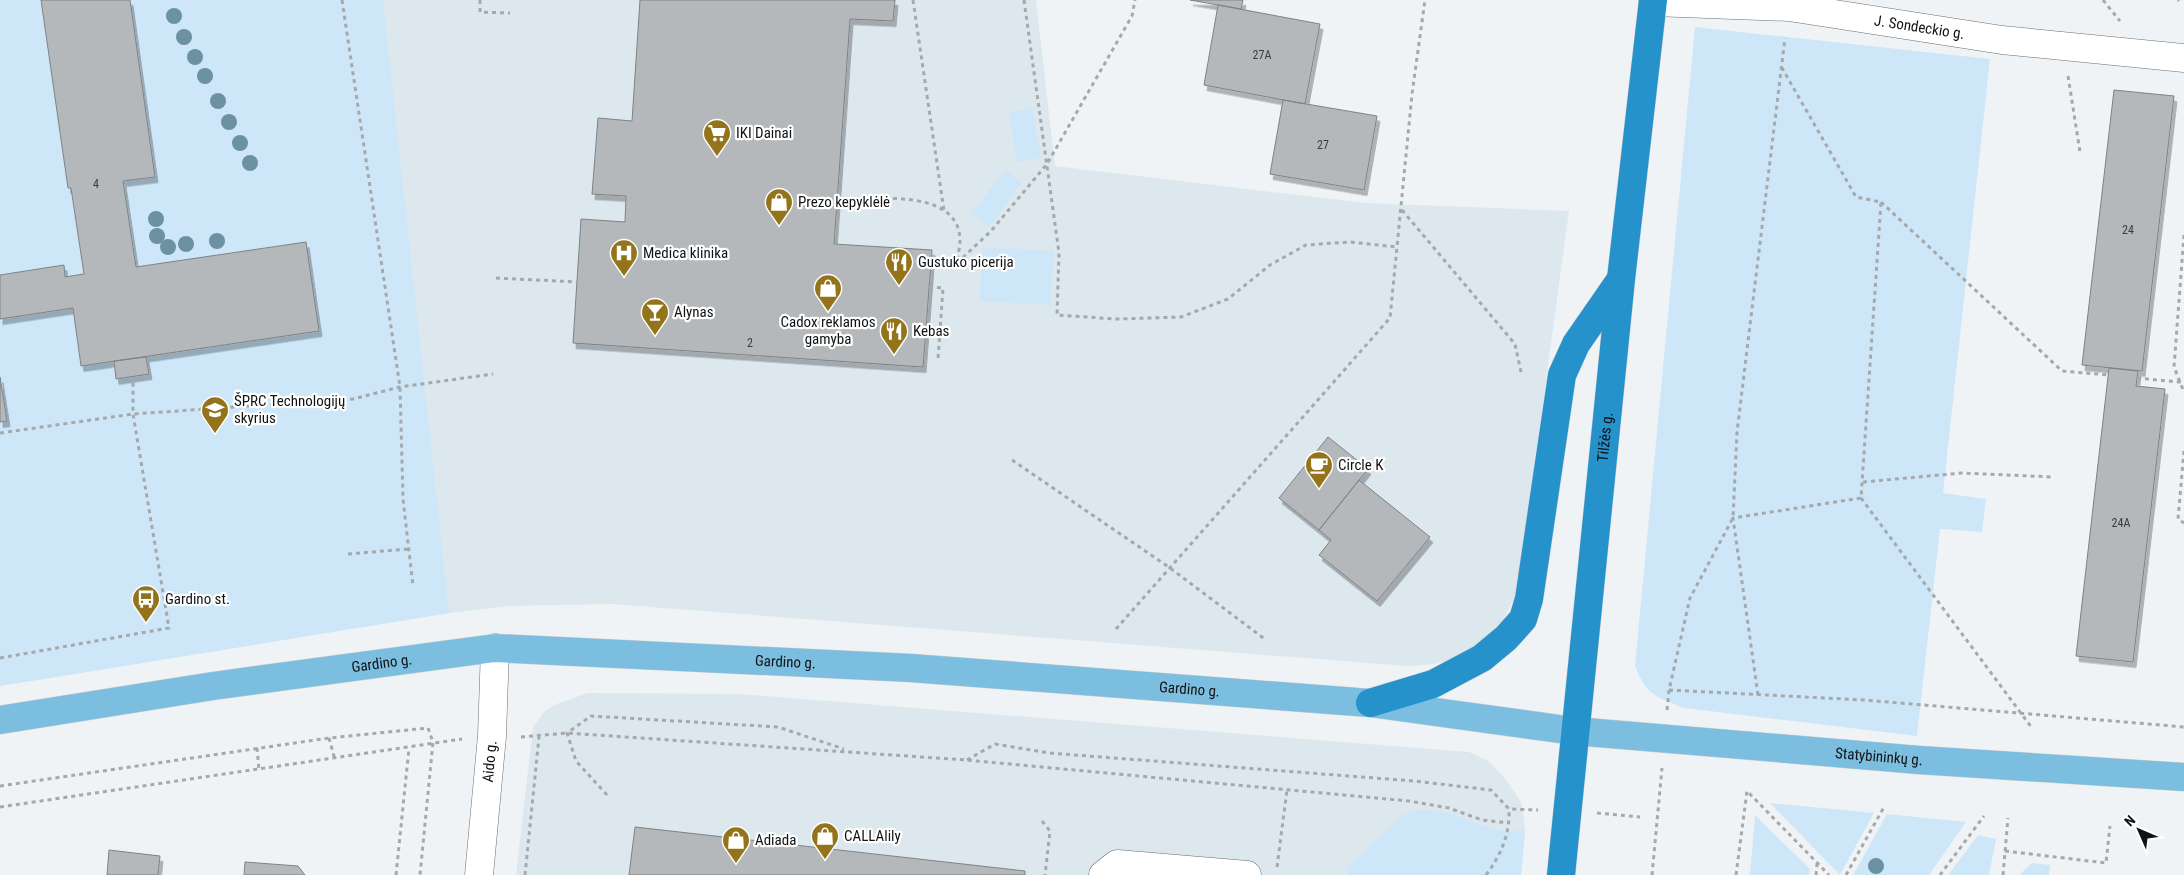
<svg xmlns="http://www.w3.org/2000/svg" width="2184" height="875" viewBox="0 0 2184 875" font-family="'Roboto Condensed',sans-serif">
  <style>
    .built { fill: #dde7ee }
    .green { fill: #cde7f9 }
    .building { fill: #b5b8bb; stroke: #7f8284; filter: url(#shadow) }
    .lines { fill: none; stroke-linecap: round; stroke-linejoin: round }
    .minor-casing { stroke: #6c6e70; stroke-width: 29 }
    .major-casing { stroke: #cfd0d0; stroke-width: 29 }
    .highway-casing { stroke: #cfd0d0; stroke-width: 29 }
    .path { stroke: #a6a9ab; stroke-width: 3; stroke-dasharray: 4 4; stroke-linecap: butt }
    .minor { stroke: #fff; stroke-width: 28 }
    .major { stroke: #7cbee0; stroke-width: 28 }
    .highway { stroke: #2592cb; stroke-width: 28 }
    .tree { fill: #6c91a2 }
    .labels { text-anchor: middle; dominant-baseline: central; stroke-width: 4.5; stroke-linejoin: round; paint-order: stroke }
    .number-label { font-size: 12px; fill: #3a3c3d }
    .street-label { font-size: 15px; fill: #111213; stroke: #fff }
    .poi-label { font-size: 15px; fill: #111213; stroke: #fff; text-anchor: start }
  </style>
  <defs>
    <filter id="shadow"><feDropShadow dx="3" dy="5.5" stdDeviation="0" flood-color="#0004"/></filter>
  </defs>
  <rect width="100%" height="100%" fill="#eff3f5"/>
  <!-- built -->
  <path class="built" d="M0,0H1036L1055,166L1365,203L1569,211L1517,593L1504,618L1488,636L1460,657L1435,664L1408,666L612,604L510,606L449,613L0,686Z
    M588,693L739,694L1469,752L1490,762L1507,781L1522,804L1525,831L1521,875H516L533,727L545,711L554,705Z"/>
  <!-- green -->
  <path class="green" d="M0,0H383L449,613L0,686Z
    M1695,27L1990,59L1943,493L1986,499L1982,532L1940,529L1917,736L1684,708C1655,696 1647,696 1635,666Z
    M1032,108L1041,158L1017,162L1009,112Z
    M1005,170L1022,183L989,227L971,214Z
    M983,247L1054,251L1050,305L979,301Z
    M1770,803L1874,813L1840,875Z
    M1419,810L1444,812L1500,831H1525L1521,875H1347L1348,867L1403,815Z
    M1887,814L1966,822L1929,875H1853Z
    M1755,815L1810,869L1809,875H1750Z
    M1978,835L1996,839L1989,875H1948Z
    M2032,863L2050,865L2049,875H2019Z"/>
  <!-- building -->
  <path class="building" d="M41,0H130L155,177L123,181L136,267L306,242L319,331L81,366L73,308L0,319V275L64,265L65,277L84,274L71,188H68Z
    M640,0H895L893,21L850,19L834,244L932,250L923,367L573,343L581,219L625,222L626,196L592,194L598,118L632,121Z
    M1190,0H1243L1241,9Z
    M1218,5L1320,24L1305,104L1204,85Z
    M2114,90L2174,96L2142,371L2082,365Z
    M1283,100L1377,116L1364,190L1270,174Z
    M146,357L149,374L116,379L114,361Z
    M2109,368L2138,371L2136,386L2165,389L2133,662L2076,656Z
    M0,377L7,421L0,422Z
    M1328,437L1368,469L1319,530L1279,498Z
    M1359,480L1430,537L1377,601L1319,555L1331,540L1319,530Z
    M635,827L1025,871V875H629Z
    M109,850L160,856L158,875H107Z
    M245,862L298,866L305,875H244Z"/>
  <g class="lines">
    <!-- minor casing -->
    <g class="minor-casing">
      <g id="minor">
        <path id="s1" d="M1653,2L1789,7L2002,40L2184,58"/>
        <path id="s2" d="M479,875L492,736L495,648"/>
        <path d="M1103,875L1117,864L1247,875"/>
      </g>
    </g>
    <!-- major casing -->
    <g class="major-casing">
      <g id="major">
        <path id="s3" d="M0,720L213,686L495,648L911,668L1370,703L1574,731L1919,760L2184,777"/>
      </g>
    </g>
    <!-- highway casing -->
    <g class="highway-casing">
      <g id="highway">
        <path d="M1370,703L1433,684L1482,658L1506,638L1523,619L1529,599L1562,375L1576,344L1619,282"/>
        <path id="s4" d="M1561,875L1621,279L1653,0"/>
      </g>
    </g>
    <!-- path -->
    <path class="path" d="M342,0L400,387L403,499L413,586
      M480,0V12L510,13
      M913,0L944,211
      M1024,0L1059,253L1057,315L1116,319L1181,317L1228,299L1270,265L1306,245L1350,242L1397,247
      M2103,0L2120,21
      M2178,0L2179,1
      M2068,76L2080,152
      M845,199C879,199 959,189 960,240C960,247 958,255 957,263
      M1881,202L2062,371L2109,375
      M1402,210L1515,344L1521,372
      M2184,235L2174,367L2184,392
      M957,263L991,231L1047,164L1132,16L1135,0
      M496,278L577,282
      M929,287L943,288L938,359
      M2137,378L2179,382L2184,381
      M0,433L133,414L353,399L400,387L493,374
      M2184,451L2178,519L2184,523
      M1012,460L1170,568L1266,640
      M1863,482L1962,473L2053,477
      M1861,498L2032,728
      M348,554L408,549
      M1116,629L1390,318L1412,94L1425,0
      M0,658L169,628L133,414V377
      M1669,690L1864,700L2184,727
      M1758,695L1733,518L1861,498L1881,202L1856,197L1782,68
      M1667,710L1669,690L1690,598L1733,518L1737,432L1785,38
      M521,737L567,733L966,760L1409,801L1449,808L1482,820L1509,823
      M329,738L335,760
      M257,748L259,770
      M967,760L995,744L1049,753L1414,781L1491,790L1509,809L1538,810
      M0,786L329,738L428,728L433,742L420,875
      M607,795L576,761L567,733L591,716L778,727L844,749
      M0,807L462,739
      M1597,813L1640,817
      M1042,821L1050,831L1045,875
      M2005,851L2106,863L2110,826
      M1277,867L1287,790
      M396,875L409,748
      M525,875L539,737
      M1486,875C1501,855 1510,834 1509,809
      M1652,875L1662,768
      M1736,875L1747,791L1829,875
      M1816,875L1817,864
      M1846,875L1884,807
      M1940,875L1984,816
      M2003,875L2008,818"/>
    <!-- minor -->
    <use href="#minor" class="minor"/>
    <!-- major -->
    <use href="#major" class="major"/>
    <!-- highway -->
    <use href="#highway" class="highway"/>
  </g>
  <!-- trees -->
  <g class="tree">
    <circle cx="174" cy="16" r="8"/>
    <circle cx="184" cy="37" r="8"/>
    <circle cx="195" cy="57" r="8"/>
    <circle cx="205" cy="76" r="8"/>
    <circle cx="218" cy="101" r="8"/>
    <circle cx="229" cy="122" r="8"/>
    <circle cx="240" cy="143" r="8"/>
    <circle cx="250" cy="163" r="8"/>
    <circle cx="156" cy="219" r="8"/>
    <circle cx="157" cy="236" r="8"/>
    <circle cx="217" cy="241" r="8"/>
    <circle cx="186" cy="244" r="8"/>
    <circle cx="168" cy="247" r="8"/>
    <circle cx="1876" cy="866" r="8"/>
  </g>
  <!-- icons -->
  <defs>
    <g id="supermarket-pin" transform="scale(1.4375)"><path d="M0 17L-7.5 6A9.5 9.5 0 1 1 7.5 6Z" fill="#94741b" stroke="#fff"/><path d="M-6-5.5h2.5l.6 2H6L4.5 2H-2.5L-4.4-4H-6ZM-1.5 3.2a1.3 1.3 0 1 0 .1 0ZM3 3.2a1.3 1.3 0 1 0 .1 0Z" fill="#fff"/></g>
    <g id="shop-pin" transform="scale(1.4375)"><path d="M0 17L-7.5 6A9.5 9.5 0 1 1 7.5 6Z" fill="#94741b" stroke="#fff"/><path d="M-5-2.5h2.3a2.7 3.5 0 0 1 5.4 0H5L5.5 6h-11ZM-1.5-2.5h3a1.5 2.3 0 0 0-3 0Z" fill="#fff"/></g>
    <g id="hospital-pin" transform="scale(1.4375)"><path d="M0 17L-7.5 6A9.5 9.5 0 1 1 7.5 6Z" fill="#94741b" stroke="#fff"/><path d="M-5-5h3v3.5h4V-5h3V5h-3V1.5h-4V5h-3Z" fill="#fff"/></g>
    <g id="restaurant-pin" transform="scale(1.4375)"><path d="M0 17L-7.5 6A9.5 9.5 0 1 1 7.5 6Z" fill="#94741b" stroke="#fff"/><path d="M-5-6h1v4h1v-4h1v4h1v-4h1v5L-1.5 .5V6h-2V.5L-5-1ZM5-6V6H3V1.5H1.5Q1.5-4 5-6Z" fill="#fff"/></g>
    <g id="bar-pin" transform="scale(1.4375)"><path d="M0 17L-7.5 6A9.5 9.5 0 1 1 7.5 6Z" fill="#94741b" stroke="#fff"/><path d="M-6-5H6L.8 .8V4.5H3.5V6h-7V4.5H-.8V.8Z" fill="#fff"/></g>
    <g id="school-pin" transform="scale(1.4375)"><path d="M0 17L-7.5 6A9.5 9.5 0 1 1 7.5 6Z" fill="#94741b" stroke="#fff"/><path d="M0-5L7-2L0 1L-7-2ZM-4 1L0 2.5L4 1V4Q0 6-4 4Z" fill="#fff"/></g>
    <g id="cafe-pin" transform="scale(1.4375)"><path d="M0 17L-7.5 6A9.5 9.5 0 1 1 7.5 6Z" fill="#94741b" stroke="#fff"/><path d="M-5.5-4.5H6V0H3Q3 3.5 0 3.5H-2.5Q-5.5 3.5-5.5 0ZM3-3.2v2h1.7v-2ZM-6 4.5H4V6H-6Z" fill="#fff"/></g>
    <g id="bus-pin" transform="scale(1.4375)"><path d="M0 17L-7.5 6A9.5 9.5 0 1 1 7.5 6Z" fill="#94741b" stroke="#fff"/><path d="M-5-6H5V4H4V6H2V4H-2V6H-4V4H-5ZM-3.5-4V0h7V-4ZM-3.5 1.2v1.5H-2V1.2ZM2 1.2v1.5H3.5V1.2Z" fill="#fff"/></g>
  </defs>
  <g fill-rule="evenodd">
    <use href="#supermarket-pin" x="717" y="133"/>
    <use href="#shop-pin" x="779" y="202"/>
    <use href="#hospital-pin" x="624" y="253"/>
    <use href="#restaurant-pin" x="899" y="262"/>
    <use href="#shop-pin" x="828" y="288"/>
    <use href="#bar-pin" x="655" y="312"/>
    <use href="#restaurant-pin" x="894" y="331"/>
    <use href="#school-pin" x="215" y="410"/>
    <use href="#cafe-pin" x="1319" y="465"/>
    <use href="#bus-pin" x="146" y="599"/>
    <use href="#shop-pin" x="825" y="836"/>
    <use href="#shop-pin" x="736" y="840"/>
  </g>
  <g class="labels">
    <!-- number labels -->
    <g class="number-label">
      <text x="1262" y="55">27A</text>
      <text x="1323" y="145">27</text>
      <text x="96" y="184">4</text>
      <text x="2128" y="230">24</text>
      <text x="750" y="343">2</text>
      <text x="2121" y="523">24A</text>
    </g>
    <!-- street labels -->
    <g class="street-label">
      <text stroke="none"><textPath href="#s1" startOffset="268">J. Sondeckio g.</textPath></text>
      <text stroke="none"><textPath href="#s4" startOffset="440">Tilžės g.</textPath></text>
      <text stroke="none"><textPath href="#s3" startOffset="791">Gardino g.</textPath></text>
      <text stroke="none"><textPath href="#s3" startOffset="386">Gardino g.</textPath></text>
      <text stroke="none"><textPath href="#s3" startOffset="1196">Gardino g.</textPath></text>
      <text stroke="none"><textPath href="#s3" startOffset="1889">Statybininkų g.</textPath></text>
      <text stroke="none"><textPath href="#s2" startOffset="114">Aido g.</textPath></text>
    </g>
    <!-- poi labels -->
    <g class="poi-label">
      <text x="736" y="133">IKI Dainai</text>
      <text x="798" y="202">Prezo kepyklėlė</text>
      <text x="643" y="253">Medica klinika</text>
      <text x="918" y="262">Gustuko picerija</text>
      <text x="674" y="312">Alynas</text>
      <text x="828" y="322" text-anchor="middle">Cadox reklamos<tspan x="828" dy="17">gamyba</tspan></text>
      <text x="913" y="331">Kebas</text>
      <text x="234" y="401">ŠPRC Technologijų<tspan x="234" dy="17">skyrius</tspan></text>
      <text x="1338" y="465">Circle K</text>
      <text x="165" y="599">Gardino st.</text>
      <text x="844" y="836">CALLAlily</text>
      <text x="755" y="840">Adiada</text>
    </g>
  </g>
  <!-- north arrow -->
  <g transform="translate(2139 830) rotate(315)" stroke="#ffffff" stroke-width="4" paint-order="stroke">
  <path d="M0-4L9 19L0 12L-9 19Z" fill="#111213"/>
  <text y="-8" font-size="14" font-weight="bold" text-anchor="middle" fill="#111213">N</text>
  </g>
</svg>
